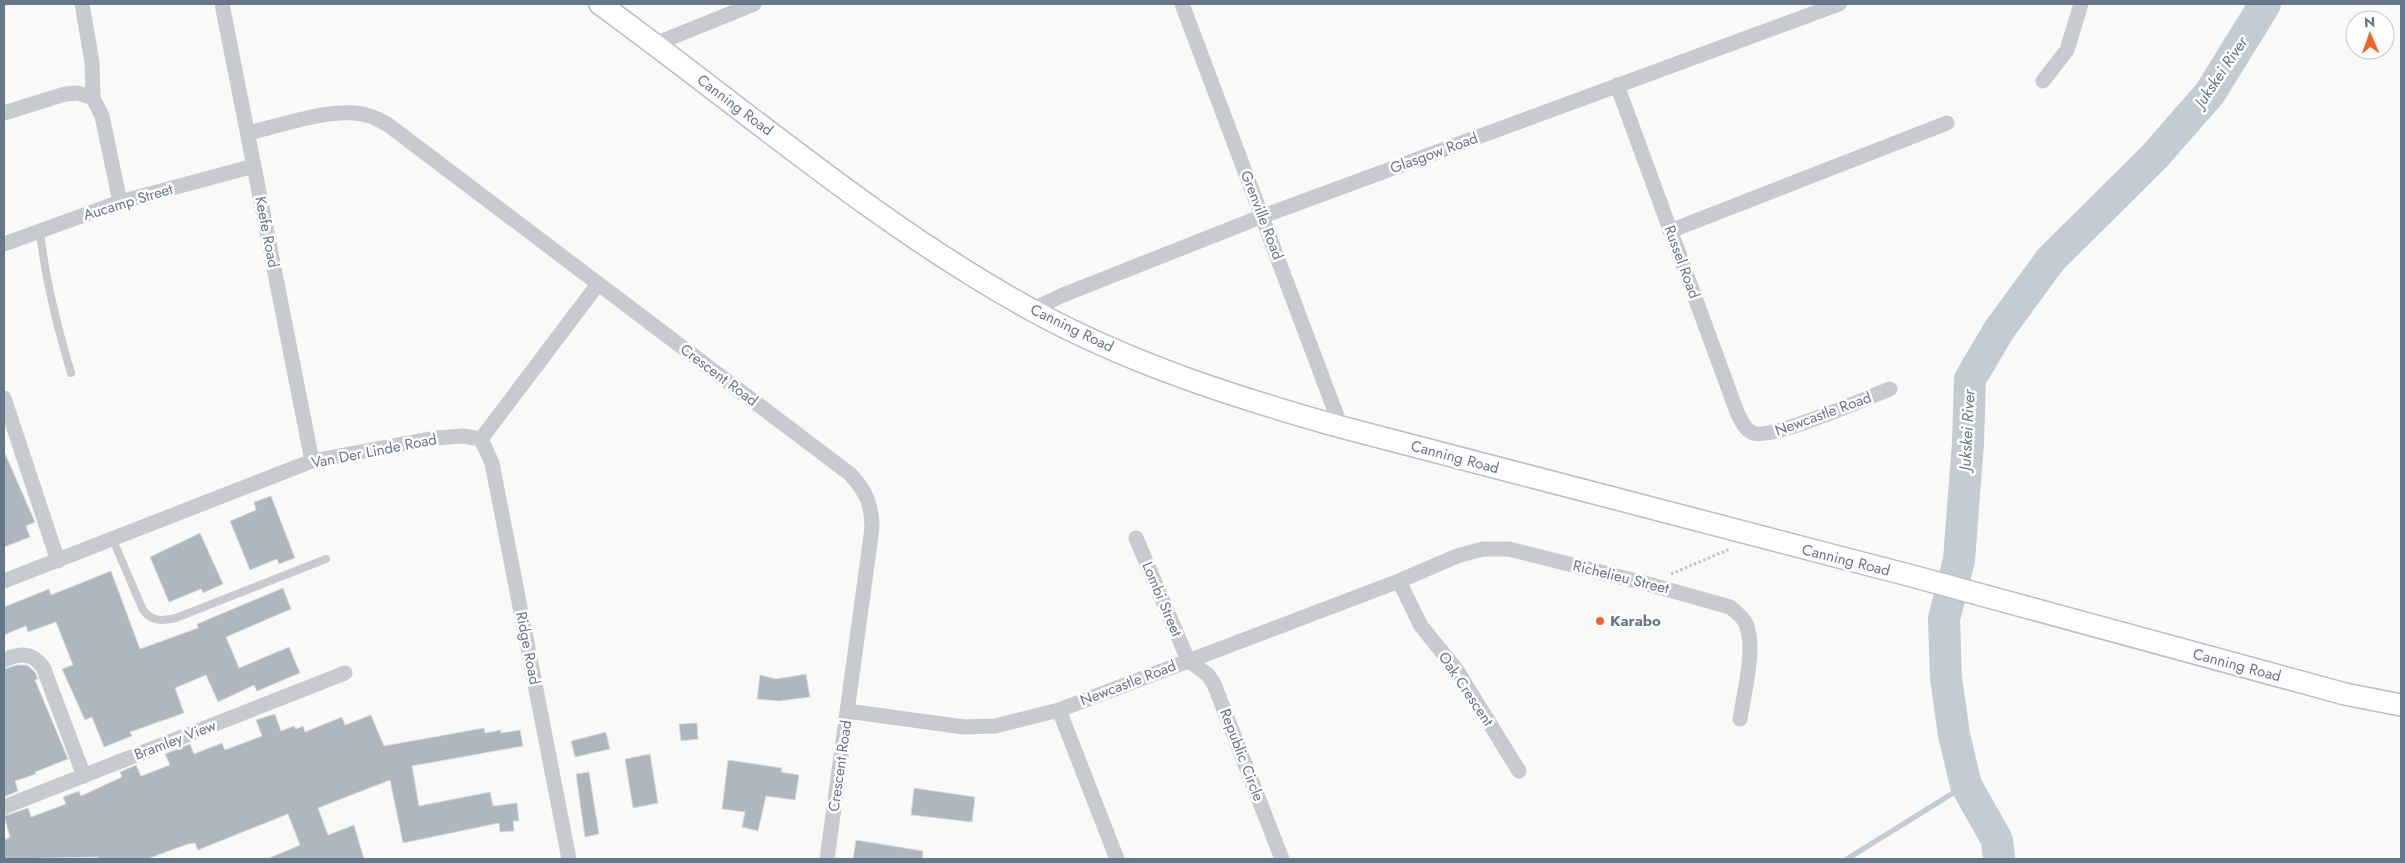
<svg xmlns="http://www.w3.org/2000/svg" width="2405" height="863" viewBox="0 0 2405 863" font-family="Jost,sans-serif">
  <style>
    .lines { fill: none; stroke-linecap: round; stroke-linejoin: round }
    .stream { stroke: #c3ccd2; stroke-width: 5.5 }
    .river { stroke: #c3ccd2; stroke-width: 32 }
    .building { fill: #afb7be; stroke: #dbdbd9 }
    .secondary-casing { stroke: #b9bec3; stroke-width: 24 }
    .path { stroke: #c0c3c5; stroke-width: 3; stroke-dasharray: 2.5 2.5; stroke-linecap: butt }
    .service { stroke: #c7cacf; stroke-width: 8 }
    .minor { stroke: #c7cacf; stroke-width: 15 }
    .secondary { stroke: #fff; stroke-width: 21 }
    .poi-dot { fill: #ee6422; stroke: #fff; stroke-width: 2 }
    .labels { text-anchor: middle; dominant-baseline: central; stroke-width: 5; stroke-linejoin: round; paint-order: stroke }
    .street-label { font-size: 15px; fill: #66778a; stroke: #fff }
    .poi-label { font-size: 15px; font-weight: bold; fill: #66778a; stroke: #fff; text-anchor: start }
    .water-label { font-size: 16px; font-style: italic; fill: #637884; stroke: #fff }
  </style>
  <rect width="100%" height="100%" fill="#f9f9f7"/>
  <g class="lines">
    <!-- stream -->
    <path class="stream" d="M1847,859L1966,785"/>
    <!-- river -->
    <path class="river" d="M1999,859L1997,840L1966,785L1954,735L1946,678L1944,619L1959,560L1968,443L1970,379L1999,330L2051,259L2154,157L2210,93L2265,4"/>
  </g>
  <!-- building -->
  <path class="building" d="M4,451L35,522L26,526L30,537L4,547Z
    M271,496L295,558L279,564L277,559L250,570L230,521L256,510L254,502Z
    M200,533L223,584L203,593L201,589L169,602L150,557Z
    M111,571L140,649L198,628L197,624L283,588L291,609L226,637L239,668L289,647L300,673L257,691L254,685L218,702L206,675L175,688L184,713L130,732L132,736L104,747L92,717L85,720L62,669L73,665L56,622L28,632L26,626L4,635V607L49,589L51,595Z
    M17,665H27L35,672L38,679L35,680L68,759L35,772L36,774L15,781L18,791L4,797V669Z
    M806,674L810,697L779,701L757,699L760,675L776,679Z
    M275,714L281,731L294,726L296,729L303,726L305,732L342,717L345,725L371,715L384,746L484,728L485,733L501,730V733L520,730L523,746L412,766L419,806L490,792L493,806L517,803L519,821H513L514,831L500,832L499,823L403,843L390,780L318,808L328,835L354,825L364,859H267L300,845L288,814L198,850L195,843L188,844L147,859H98V857L4,859V840L10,837L4,816L28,808L31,817L66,804L63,797L79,791L81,796L122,777L120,772L136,765L141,776L170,765L165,754L190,744L194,754L222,743L225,750L262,736L256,720Z
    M697,723L698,739L681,741L679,724Z
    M606,732L610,749L575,757L571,741Z
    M650,754L658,803L633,808L625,759Z
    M728,760L782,768L781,772L799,775L795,800L766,796L758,831L742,827L745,812L722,809Z
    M589,772L599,834L585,837L576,774Z
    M914,788L975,797L972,822L911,815Z
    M856,840L923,851L922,859H853Z"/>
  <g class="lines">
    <!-- secondary casing -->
    <g class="secondary-casing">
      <path id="secondary" d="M600,4C742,107 876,224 1030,309C1128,363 1234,397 1341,427L1912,576L2345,694L2401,705"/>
    </g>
    <!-- path -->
    <path class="path" d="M1671,574L1730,549"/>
    <!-- service -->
    <path class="service" d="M40,231C45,280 57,326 71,373
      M113,540L143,610C152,622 162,621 176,618L326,559"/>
    <!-- minor -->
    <path class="minor" d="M82,4L92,62L93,98
      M222,4L312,461
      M1182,4L1341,427
      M655,44L754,4
      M2043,81L2067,50L2081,4
      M1617,85L1737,412C1741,420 1744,429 1753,433C1773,440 1866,398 1890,389
      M4,113L65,94L78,93L93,98L102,116L120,202
      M248,133C282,125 329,108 362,114C371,115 379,120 387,124L850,474C866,491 872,505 872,528L827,859
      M1670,231L1947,123
      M4,244L120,202L254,166
      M1031,310L1063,295L1263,216L1839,4
      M4,398L58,561
      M481,439L492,463L569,859
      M1136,538L1188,660L1208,675L1214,684L1282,859
      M4,581L312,461L435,438L463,436L481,439L598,284
      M1399,581L1421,626L1456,669L1519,771
      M4,660C20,653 32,652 43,667L84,776
      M1059,710L1117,859
      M847,711L964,727L995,726L1059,710L1399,581L1457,556L1483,549H1509L1648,584L1730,607C1736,612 1743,617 1746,624C1756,647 1744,694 1740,719
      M4,807L345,673"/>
    <!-- secondary -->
    <use href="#secondary" class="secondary"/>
  </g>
  <!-- markers -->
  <circle class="poi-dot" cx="1600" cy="621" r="5"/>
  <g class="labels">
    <!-- street labels -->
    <g class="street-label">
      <text transform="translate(735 105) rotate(37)">Canning Road</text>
      <text transform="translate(1434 153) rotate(-20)">Glasgow Road</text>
      <text transform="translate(128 202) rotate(-17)">Aucamp Street</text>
      <text transform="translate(1262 215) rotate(69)">Grenville Road</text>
      <text transform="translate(267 232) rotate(79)">Keefe Road</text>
      <text transform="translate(1682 262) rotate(70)">Russel Road</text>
      <text transform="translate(1072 328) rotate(26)">Canning Road</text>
      <text transform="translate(719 375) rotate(37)">Crescent Road</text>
      <text transform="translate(1823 414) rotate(-20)">Newcastle Road</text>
      <text transform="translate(374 451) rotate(-11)">Van Der Linde Road</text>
      <text transform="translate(1455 457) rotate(15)">Canning Road</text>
      <text transform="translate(1846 560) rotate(14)">Canning Road</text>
      <text transform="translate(1621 577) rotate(14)">Richelieu Street</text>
      <text transform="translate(1162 599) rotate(67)">Lombi Street</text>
      <text transform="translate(528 648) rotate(79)">Ridge Road</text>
      <text transform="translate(2237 665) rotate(15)">Canning Road</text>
      <text transform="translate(1128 683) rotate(-21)">Newcastle Road</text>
      <text transform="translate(1466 689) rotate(56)">Oak Crescent</text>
      <text transform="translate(175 740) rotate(-21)">Bramley View</text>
      <text transform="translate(1242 755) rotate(69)">Republic Circle</text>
      <text transform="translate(840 766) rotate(-82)">Crescent Road</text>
    </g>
    <!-- poi labels -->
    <g class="poi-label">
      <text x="1610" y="621">Karabo</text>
    </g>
    <!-- water labels -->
    <g class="water-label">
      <text transform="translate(2221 72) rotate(-56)">Jukskei River</text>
      <text transform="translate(1967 430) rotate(-87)">Jukskei River</text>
    </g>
  </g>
  <!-- border -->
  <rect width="2405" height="863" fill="none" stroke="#66778a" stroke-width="10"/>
  <!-- north arrow -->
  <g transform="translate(2370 35) rotate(358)"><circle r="24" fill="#ffffff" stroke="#c2c9d0"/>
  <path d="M0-4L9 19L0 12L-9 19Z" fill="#ee6422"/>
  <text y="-8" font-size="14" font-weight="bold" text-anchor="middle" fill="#66778a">N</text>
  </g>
</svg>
